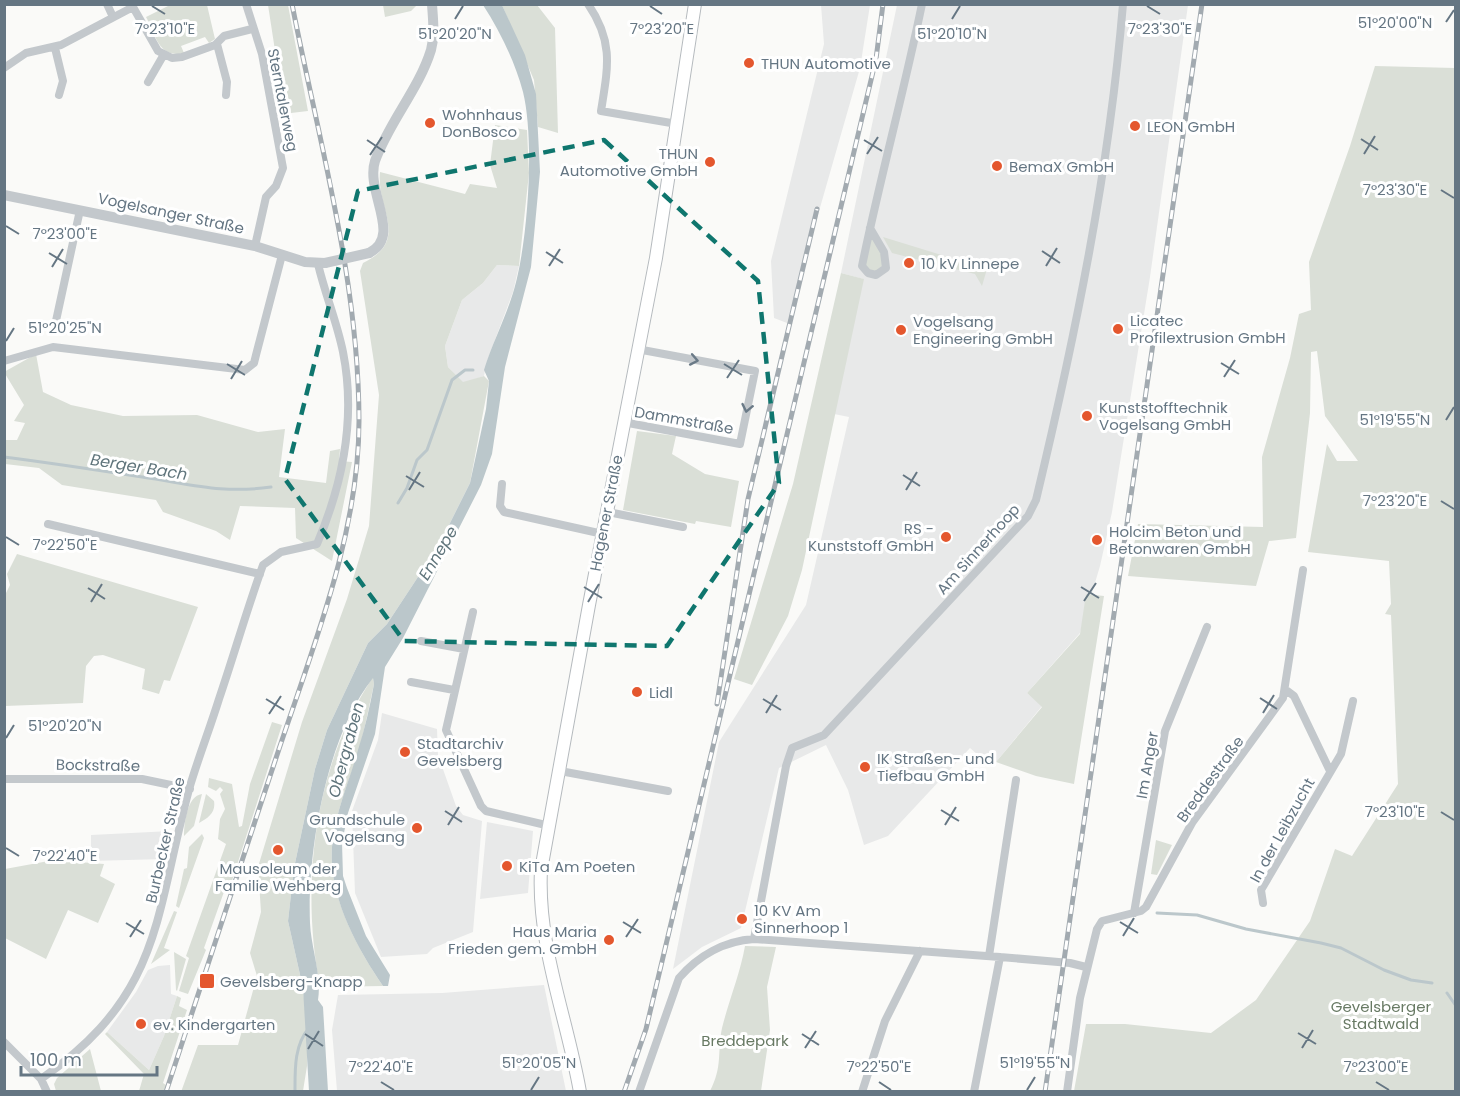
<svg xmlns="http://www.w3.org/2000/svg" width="1460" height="1096" viewBox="0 0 1460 1096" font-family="Poppins,sans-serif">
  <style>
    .built { fill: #e8e9e9 }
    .green { fill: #dadfd7 }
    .water { fill: #bbc7cb }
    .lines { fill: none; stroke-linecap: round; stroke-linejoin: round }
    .stream { stroke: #bbc7cb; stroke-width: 3 }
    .primary-casing { stroke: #b5babe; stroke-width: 14 }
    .minor { stroke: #c3c8cc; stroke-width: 8 }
    .tertiary { stroke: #c3c8cc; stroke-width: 10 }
    .primary { stroke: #fff; stroke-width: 12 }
    .rail-casing { stroke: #a2aab0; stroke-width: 5 }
    .rail { stroke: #fff; stroke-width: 3; stroke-dasharray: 9; stroke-linecap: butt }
    .tertiary-bridge { stroke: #c3c8cc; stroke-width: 10 }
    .oneway { stroke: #6a7a87 }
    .marked { fill: none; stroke: #0f766e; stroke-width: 4.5; stroke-dasharray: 12 8; stroke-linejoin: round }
    .ticks { fill: none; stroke: #657683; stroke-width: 2 }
    .poi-dot { fill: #e4572e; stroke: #fff; stroke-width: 2 }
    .labels { text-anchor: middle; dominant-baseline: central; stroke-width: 6; stroke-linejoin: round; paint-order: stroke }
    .poi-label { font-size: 15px; fill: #657683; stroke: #fff; text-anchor: start }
    .street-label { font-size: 15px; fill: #657683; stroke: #fff }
    .park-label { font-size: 15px; fill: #687a64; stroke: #fff }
    .water-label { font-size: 16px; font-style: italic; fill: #60757c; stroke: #fff }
    .ticks-label { font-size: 15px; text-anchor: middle; fill: #657683; stroke: #fff; stroke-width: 6; stroke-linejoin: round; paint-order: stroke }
  </style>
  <rect width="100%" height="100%" fill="#fafaf8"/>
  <!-- built -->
  <path class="built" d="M821,5H870L860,68L787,323L774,318L771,261L824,44Z
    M897,5H1188L1150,277L1112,512L1100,566L1080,633L1027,693L1042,706L992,767L970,748L888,836L864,845L848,790L826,745L779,768L741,928L702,947L673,969L719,742L806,605L849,417L834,414L863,279L841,273Z
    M497,265L519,266L513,292L487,361L484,376L463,383L448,367L445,346L462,300L483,283Z
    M382,713L437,729L438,755L456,806L463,815L482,821L473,932L433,948L427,954L381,957L355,893L352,811L378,740Z
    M487,822L533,831L528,893L480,899Z
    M171,831L164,859L91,861V835Z
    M170,965L171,994L177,996L164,1036L149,1070L107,1032L136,992L148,970L158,966Z
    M544,985L566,1091H337L332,1030L338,995L442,993Z"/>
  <!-- green -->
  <path class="green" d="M170,5H207L215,39L209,43L205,37L181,46L184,53C158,59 155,33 146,17Z
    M268,5H288L308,111L291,113L282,96Z
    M383,5L384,4L417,5L411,11L385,17Z
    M502,5H537L555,28L558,133L538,127L534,80Z
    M1375,66L1455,68V1091H1074L1086,1024H1125L1211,1033L1256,1000L1310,921L1335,849L1352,856L1398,784L1391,615L1385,614L1391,604L1389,561L1308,552L1327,444L1337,461H1358L1325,416L1317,351L1311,352L1310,413L1296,538L1269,541L1256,586L1128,576L1138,524L1263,527L1262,457L1290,358L1299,314L1311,310L1309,262L1350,146Z
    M495,125L527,130L529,173L519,266L497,265L483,283L462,300L445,346L448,367L463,382L484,376L489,381L470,483L439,545L387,624L368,643L327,730L315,769L294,868L288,921L303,988L307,1030V1066L303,1091L181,1092L198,1045H238L257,976L250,953L261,912L258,867L302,722L347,599L369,526L379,395L360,271L363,263C411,240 376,209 380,172L465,194L470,184L497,188L490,165Z
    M870,230L884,253L881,272L864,270Z
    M883,237L987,269L982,286L975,274L892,253Z
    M841,273L864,279L802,570L788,616L752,685L734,679L793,484Z
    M36,354L43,392L71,405L123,416L197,415L258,432L285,429L279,477L326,483L330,451L340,449L339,461L352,462L332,561L296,538L295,508L240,506L230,540L216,531L163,512L156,500L62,485L39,468L5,464V440H17L25,423L14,421L24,405L4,372Z
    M637,431L676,436L672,454L705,474L739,481L731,527L696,521L695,524L623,510Z
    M17,554L198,607L170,681L164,680L159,694L142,689L145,669L103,655L94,656L86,666L83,703L5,706V595L10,585L7,574Z
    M1086,594L1104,596L1074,784L1036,776L996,762L1042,707L1027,693L1080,634Z
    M373,677L374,684C369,706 365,728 359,750C350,779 337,808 333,838C325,889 355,945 383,986L320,987C300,884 314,766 373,677Z
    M272,722L282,725L229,890L225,889L204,948L206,950L188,994L179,991L189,958L186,956L226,844L218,839L220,819L225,809L220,794L223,790L220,787L216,791L208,787L209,778L232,784L239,827L242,826L250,784Z
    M202,794L194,826L184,836C184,823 187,796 202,794Z
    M206,794L214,801C216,813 208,818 199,823Z
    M202,834L204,838L179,908L176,906L184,869L187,868L189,847Z
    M1156,840L1172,845L1157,875L1151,874Z
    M54,860L104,864L100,876L115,884L98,923L68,910L46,959L5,938V869Z
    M174,911L177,912L164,948L170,950L151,964Z
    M745,946L776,947L767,987L770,1030L761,1091H710C723,1066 717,1052 722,1028C729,1000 740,974 745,946Z
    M174,952L186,959L177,991L176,990Z
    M177,996L181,998L179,1006L187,1010L163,1083L166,1085L164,1091H139L144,1074L105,1034L107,1032L149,1070L164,1036Z
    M90,1049L101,1091H56L54,1084L57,1078Z"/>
  <!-- water -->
  <path class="water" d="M483,5H502L525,55L536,94L540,172L531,267L505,367L492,454L481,485L403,638L385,667L375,734L348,813L342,843L343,876L347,888L366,936L390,975L388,986H383C355,945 325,890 333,838C337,808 350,779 358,750C365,728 370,706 374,684L373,678C327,735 307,850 310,923C311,948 322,975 318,1000L323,1007L328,1091H309L303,988L288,921L294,868L315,769L327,730L368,643L387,624L439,545L470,483L486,409L489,381L484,370C492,344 505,319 513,293C528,245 535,141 523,92C515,62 500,31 483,5Z"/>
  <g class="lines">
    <!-- stream -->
    <path class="stream" d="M4,457C51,463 97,470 142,477C191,484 221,494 271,487
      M398,503L407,488L417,460L427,450L452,380L465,370H473
      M1157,913L1197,915L1246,929L1321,943L1341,948L1384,970L1411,980L1432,983
      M1447,993L1456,1006
      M295,1092C295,1070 294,1045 309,1028"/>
    <!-- primary casing -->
    <g class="primary-casing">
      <path id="primary" d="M580,1092C567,1017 537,946 541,870L589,605L656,258L695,4"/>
    </g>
    <!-- minor -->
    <path class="minor" d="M107,4L113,17
      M246,4L262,54L283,168L276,186L266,197L255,246
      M588,4C614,42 608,67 601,111L677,124
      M133,7L158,51L172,58L182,57L215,45L224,36L252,29
      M217,44L227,82L226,95
      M55,48L63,81L59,95
      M4,68L26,53L61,45L133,7L132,4
      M148,82L163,56
      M870,228L884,252L886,268L876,275L868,273L862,266C880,178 904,92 922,4
      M54,330L80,210
      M4,361L53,347L245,370L254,363L256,355L282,255
      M623,422L740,444L755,371L637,349
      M502,484L500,506L504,512L603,534
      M608,512L683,527
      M48,524L260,574
      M473,612L446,730L481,806L486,811L550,826
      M421,641L464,649
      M411,682L454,690
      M1286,690L1294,696L1330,771
      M560,771L668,791
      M4,779H142L190,789
      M1263,903L1261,890L1341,754L1353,701
      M1134,913L1165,731L1207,627
      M754,939L786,766L792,748L824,735L1028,516L1036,500C1075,337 1109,172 1123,4
      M989,956L1016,780
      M4,1042L41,1079L47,1092
      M41,1079C164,993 154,916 190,786C199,756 210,728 219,699C234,655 247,609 263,565L281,552L317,544C343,483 356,417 343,352C337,322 325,294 318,264
      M639,1092L679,978C698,956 724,941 754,939L1000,957L1070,963L1086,967
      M862,1092L885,1021L920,951
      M974,1092L1000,957
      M1067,1092L1080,998L1097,929L1102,921L1141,911L1146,907L1192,823L1283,698L1303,570"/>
    <!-- tertiary -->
    <path class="tertiary" d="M4,195L255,246L305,262L325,263
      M369,253C403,236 365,192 375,161C389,122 419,89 431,50C435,35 433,20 432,4"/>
    <!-- primary -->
    <use href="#primary" class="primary"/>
    <!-- rail casing -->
    <g class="rail-casing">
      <path id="rail" d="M717,704L748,499L817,209
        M166,1092C204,977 241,863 279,749C314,644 359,533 359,421C359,281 319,142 292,4
        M624,1092L646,1029L876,59L883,4
        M1045,1092L1202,4"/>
    </g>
    <!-- rail -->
    <use href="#rail" class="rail"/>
    <!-- tertiary-bridge -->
    <path class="tertiary-bridge" d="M325,263L369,253"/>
  </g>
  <!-- one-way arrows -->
  <defs><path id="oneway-chevron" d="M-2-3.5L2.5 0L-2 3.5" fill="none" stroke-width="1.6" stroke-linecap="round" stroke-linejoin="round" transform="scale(1.5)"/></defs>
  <g class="oneway">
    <use href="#oneway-chevron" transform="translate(694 360) rotate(11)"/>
    <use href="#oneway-chevron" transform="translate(747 408) rotate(102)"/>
  </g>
  <!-- marked area -->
  <path class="marked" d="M604,140L758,281L779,483L667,646L404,641L285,479L358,191Z"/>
  <!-- ticks -->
  <path class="ticks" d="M152,6L165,14M650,6L662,14M1147,6L1160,14M455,19L463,6M952,19L960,6M1446,22L1454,10M1361,139L1378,150M367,140L385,152M864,140L882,151M867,154L878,137M1364,154L1375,136M370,155L382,137M1441,190L1454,198M6,226L19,234M1042,251L1060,263M546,252L563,263M49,253L67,264M549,266L560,249M1046,266L1057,248M52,267L63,249M6,341L14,328M1221,363L1239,374M227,364L245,375M724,364L742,375M1224,377L1235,360M727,378L739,360M231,379L242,361M1446,420L1454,407M903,475L920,486M406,476L424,487M409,490L420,472M906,490L917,472M1441,501L1454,509M6,537L19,545M584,587L602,598M1081,587L1099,598M88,588L105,599M1084,601L1096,583M91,602L102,584M588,602L599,584M1260,698L1277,709M266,699L284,710M763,699L781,710M766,713L777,695M1263,713L1274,695M269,714L281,696M6,738L14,725M941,810L959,821M445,811L462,822M1441,812L1454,820M448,825L459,807M945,825L956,807M6,848L19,856M623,922L641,933M1120,922L1138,933M126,923L144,934M1123,936L1134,918M130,937L141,920M626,937L638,919M1298,1033L1316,1044M305,1034L323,1046M802,1034L819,1045M805,1048L816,1031M1302,1048L1313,1030M308,1049L319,1031M381,1082L394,1090M879,1082L891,1090M1376,1082L1389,1090M531,1090L539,1077M1027,1090L1035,1077"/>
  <!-- markers -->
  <g class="poi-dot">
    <circle cx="749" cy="63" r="6"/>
    <circle cx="430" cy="123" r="6"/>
    <circle cx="1135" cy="126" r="6"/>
    <circle cx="710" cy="162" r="6"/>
    <circle cx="997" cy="166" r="6"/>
    <circle cx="909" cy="263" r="6"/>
    <circle cx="1118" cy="329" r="6"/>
    <circle cx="901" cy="330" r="6"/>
    <circle cx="1087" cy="416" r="6"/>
    <circle cx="946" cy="537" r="6"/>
    <circle cx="1097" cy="540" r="6"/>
    <circle cx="637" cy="692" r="6"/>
    <circle cx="405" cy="752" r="6"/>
    <circle cx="865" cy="767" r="6"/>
    <circle cx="417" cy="828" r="6"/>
    <circle cx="278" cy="850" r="6"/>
    <circle cx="507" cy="866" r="6"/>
    <circle cx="742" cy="919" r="6"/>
    <circle cx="609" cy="940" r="6"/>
    <rect x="199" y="973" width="16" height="16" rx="3"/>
    <circle cx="141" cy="1024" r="6"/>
  </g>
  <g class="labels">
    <!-- poi labels -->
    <g class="poi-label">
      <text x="761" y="63">THUN Automotive</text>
      <text x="442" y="114">Wohnhaus<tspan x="442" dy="17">DonBosco</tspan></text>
      <text x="1147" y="126">LEON GmbH</text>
      <text x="698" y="153" text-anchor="end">THUN<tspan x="698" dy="17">Automotive GmbH</tspan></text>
      <text x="1009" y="166">BemaX GmbH</text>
      <text x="921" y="263">10 kV Linnepe</text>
      <text x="1130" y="320">Licatec<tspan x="1130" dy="17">Profilextrusion GmbH</tspan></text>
      <text x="913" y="321">Vogelsang<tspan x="913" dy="17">Engineering GmbH</tspan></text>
      <text x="1099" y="407">Kunststofftechnik<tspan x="1099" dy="17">Vogelsang GmbH</tspan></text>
      <text x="934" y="528" text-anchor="end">RS -<tspan x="934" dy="17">Kunststoff GmbH</tspan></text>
      <text x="1109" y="531">Holcim Beton und<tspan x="1109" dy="17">Betonwaren GmbH</tspan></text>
      <text x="649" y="692">Lidl</text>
      <text x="417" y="743">Stadtarchiv<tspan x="417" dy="17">Gevelsberg</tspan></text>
      <text x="877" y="758">IK Straßen- und<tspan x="877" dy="17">Tiefbau GmbH</tspan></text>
      <text x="405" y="819" text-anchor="end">Grundschule<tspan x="405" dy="17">Vogelsang</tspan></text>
      <text x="519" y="866">KiTa Am Poeten</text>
      <text x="278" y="868" text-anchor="middle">Mausoleum der<tspan x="278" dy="17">Familie Wehberg</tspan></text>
      <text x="754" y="910">10 KV Am<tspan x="754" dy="17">Sinnerhoop 1</tspan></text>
      <text x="597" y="931" text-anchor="end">Haus Maria<tspan x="597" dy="17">Frieden gem. GmbH</tspan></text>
      <text x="220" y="981">Gevelsberg-Knapp</text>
      <text x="153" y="1024">ev. Kindergarten</text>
    </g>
    <!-- street labels -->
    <g class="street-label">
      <text transform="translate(283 100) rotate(79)">Sterntalerweg</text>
      <text transform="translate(171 213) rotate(12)">Vogelsanger Straße</text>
      <text transform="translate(684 420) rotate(10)">Dammstraße</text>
      <text transform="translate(606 513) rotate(-79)">Hagener Straße</text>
      <text transform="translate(978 549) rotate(-48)">Am Sinnerhoop</text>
      <text transform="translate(98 765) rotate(1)">Bockstraße</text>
      <text transform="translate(1147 765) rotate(-80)">Im Anger</text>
      <text transform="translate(1210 779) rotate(-54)">Breddestraße</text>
      <text transform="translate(1282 830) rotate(-61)">In der Leibzucht</text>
      <text transform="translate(165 840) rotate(-77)">Burbecker Straße</text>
    </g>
    <!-- park labels -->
    <g class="park-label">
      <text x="1381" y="1006">Gevelsberger<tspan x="1381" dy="17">Stadtwald</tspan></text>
      <text x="745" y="1040">Breddepark</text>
    </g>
    <!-- water labels -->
    <g class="water-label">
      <text transform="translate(139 467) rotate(9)">Berger Bach</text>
      <text transform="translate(438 553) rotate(-59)">Ennepe</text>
      <text transform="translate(346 750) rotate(-75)">Obergraben</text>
    </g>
  </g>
  <g class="ticks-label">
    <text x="1395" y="28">51°20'00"N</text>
    <text x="165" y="34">7°23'10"E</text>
    <text x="1160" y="34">7°23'30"E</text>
    <text x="662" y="34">7°23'20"E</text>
    <text x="455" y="39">51°20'20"N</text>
    <text x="952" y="39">51°20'10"N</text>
    <text x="1395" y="195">7°23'30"E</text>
    <text x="65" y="239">7°23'00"E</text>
    <text x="65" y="333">51°20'25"N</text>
    <text x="1395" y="425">51°19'55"N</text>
    <text x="1395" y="506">7°23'20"E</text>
    <text x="65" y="550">7°22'50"E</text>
    <text x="65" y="731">51°20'20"N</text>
    <text x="1395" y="817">7°23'10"E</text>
    <text x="65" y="861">7°22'40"E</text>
    <text x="539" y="1068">51°20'05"N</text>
    <text x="1035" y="1068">51°19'55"N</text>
    <text x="381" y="1072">7°22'40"E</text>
    <text x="879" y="1072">7°22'50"E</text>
    <text x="1376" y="1072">7°23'00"E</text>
  </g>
  <!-- border -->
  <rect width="1460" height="1096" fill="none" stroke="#657683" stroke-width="12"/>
  <!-- scale -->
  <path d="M21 1066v9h136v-9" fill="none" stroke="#657683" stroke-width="3"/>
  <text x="30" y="1066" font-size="18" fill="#657683" stroke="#ffffff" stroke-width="4.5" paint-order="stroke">100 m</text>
</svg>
